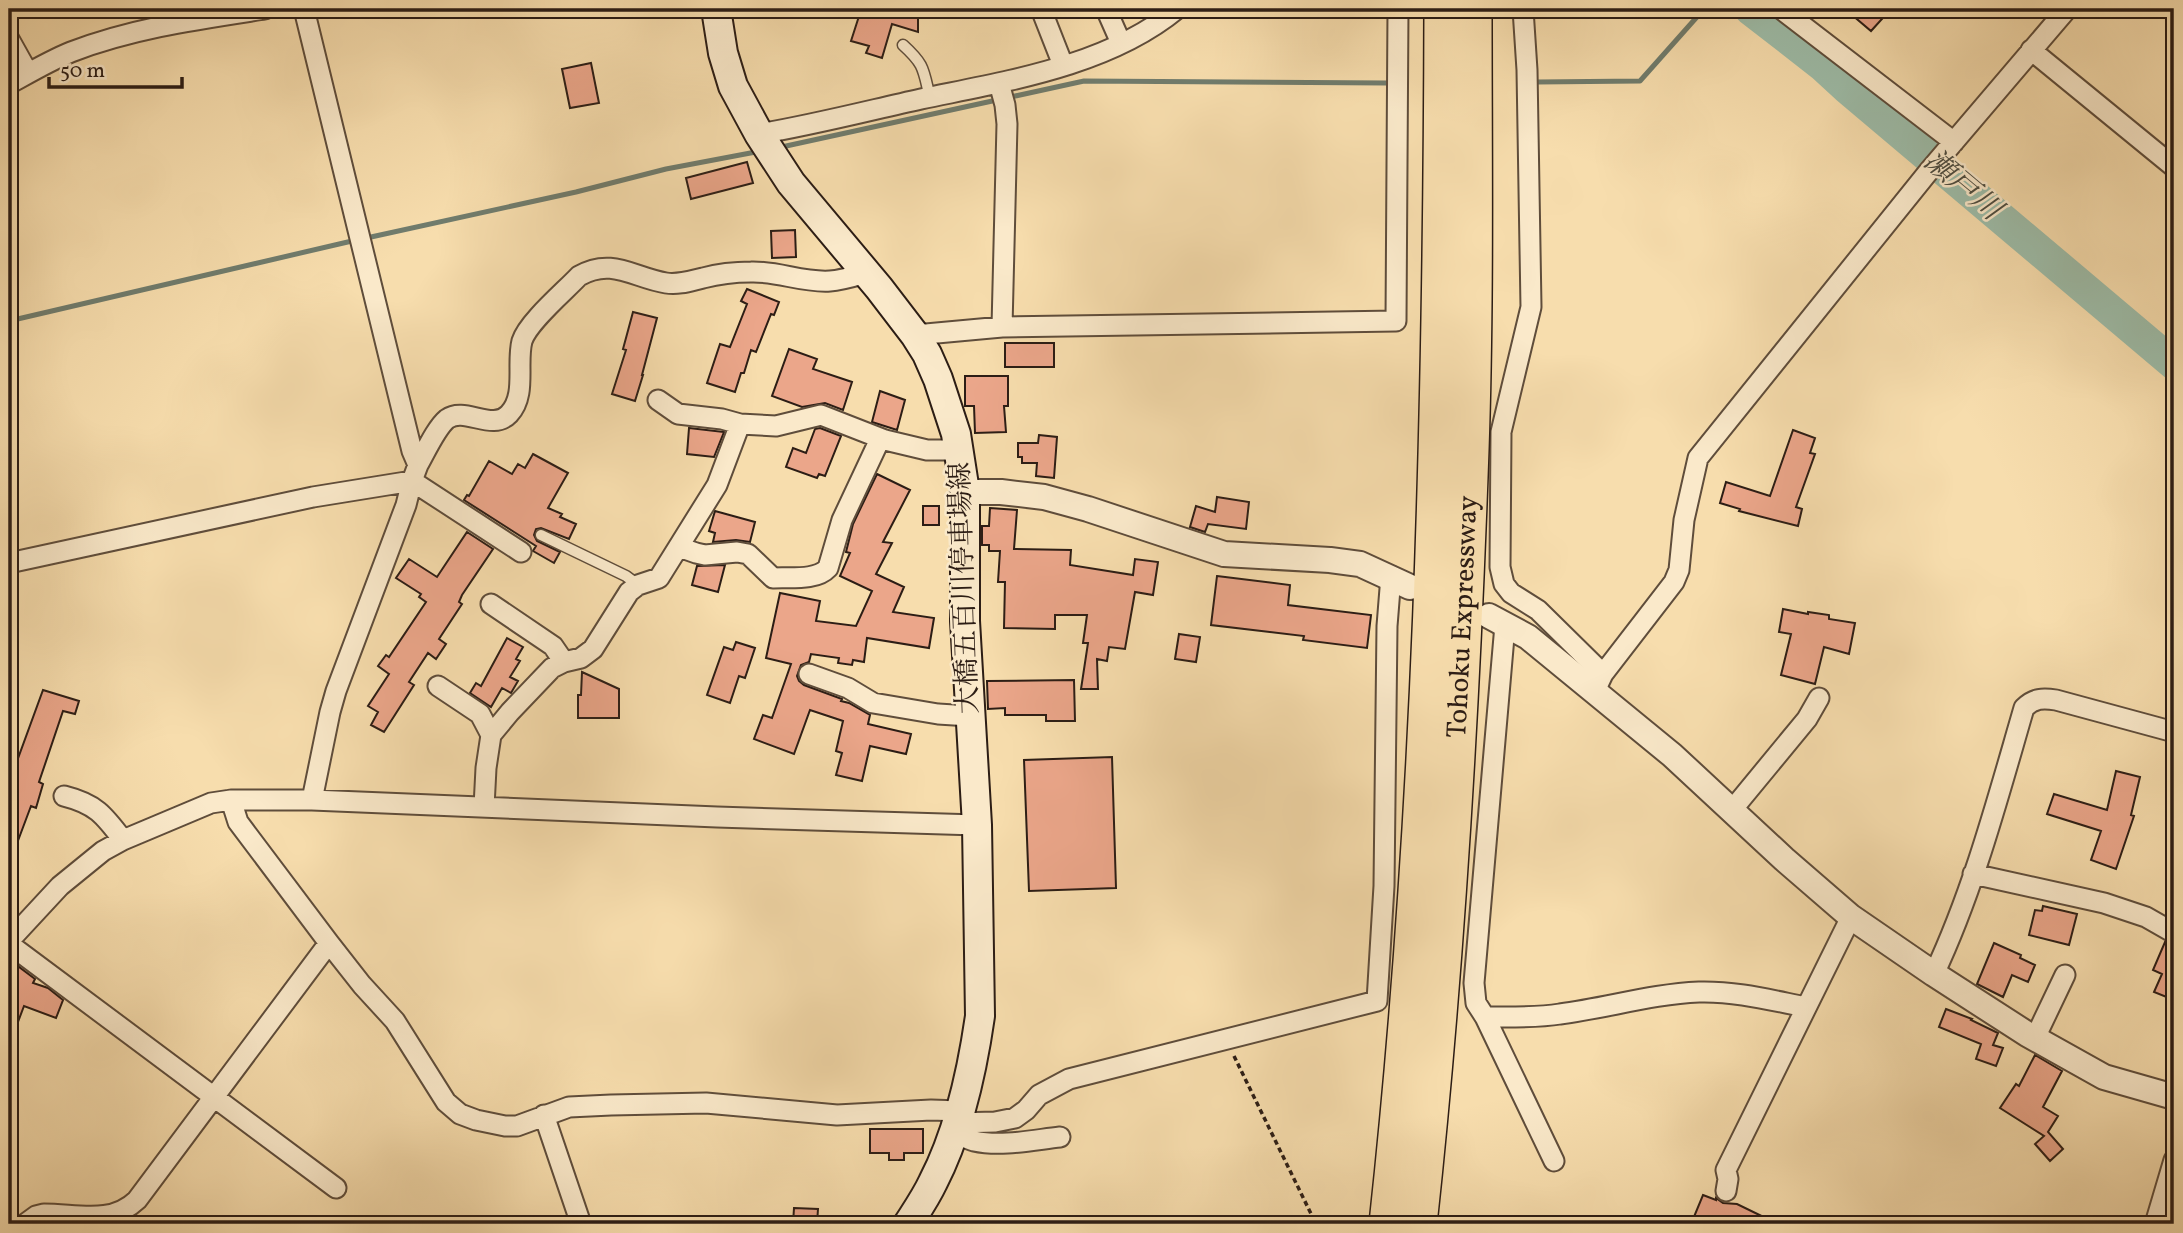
<svg xmlns="http://www.w3.org/2000/svg" width="2183" height="1233" viewBox="0 0 2183 1233" font-family="Vollkorn,'Noto Serif JP',serif">
  <style>
    .lines { fill: none; stroke-linecap: round; stroke-linejoin: round }
    .stream { stroke: #707c6d; stroke-width: 5 }
    .river { stroke: #9dbca8; stroke-width: 32 }
    .building { fill: #eba68a; stroke: #2c1d15; stroke-width: 2 }
    .service-casing { stroke: #5f4d3b; stroke-width: 13 }
    .minor-casing { stroke: #5f4d3b; stroke-width: 23 }
    .tertiary-casing { stroke: #5f4d3b; stroke-width: 28 }
    .secondary-casing { stroke: #2c1d15; stroke-width: 32 }
    .motorway-casing { stroke: #2c1d15; stroke-width: 40 }
    .path { stroke: #2c1d15; stroke-width: 3.5; stroke-dasharray: 5 3.5; stroke-linecap: butt }
    .service { stroke: #fae9ca; stroke-width: 10 }
    .minor { stroke: #fae9ca; stroke-width: 19 }
    .tertiary { stroke: #fae9ca; stroke-width: 24 }
    .secondary { stroke: #fae9ca; stroke-width: 28 }
    .motorway { stroke: #f7ddad; stroke-width: 37 }
    .labels { text-anchor: middle; dominant-baseline: central; stroke-width: 5; stroke-linejoin: round; paint-order: stroke }
    .street-label { font-size: 28px; fill: #2c1d15; stroke: #fae9ca }
    .water-label { font-size: 30px; font-style: italic; fill: #4e4d41; stroke: #fae9ca }
  </style>
  <rect width="100%" height="100%" fill="#f7ddad"/>
  <filter id="stains"><feTurbulence type="fractalNoise" baseFrequency=".00286" numOctaves="4"/><feColorMatrix values="0 0 0 0 .2 0 0 0 0 .09 0 0 0 0 .02 0 0 0 .5 -.17"/></filter>
  <radialGradient id="worn" r=".72"><stop offset=".6" stop-color="#630" stop-opacity="0"/><stop offset="1" stop-color="#630" stop-opacity=".3"/></radialGradient>
  <g class="lines">
    <!-- stream -->
    <path class="stream" d="M1537,82L1640,81L1704,9
      M777,148L1084,81L1386,83
      M371,237L576,192L666,169L761,151
      M9,321L352,241"/>
    <!-- river -->
    <path class="river" d="M1750,9L1822,65L1847,88L2174,364"/>
  </g>
  <!-- building -->
  <path class="building" d="M870,9H905L918,12V32L892,24L882,58L866,53L869,46L851,41L861,10L869,12Z
    M1845,9H1891L1871,31Z
    M591,63L599,103L570,108L562,69Z
    M747,162L753,183L691,199L686,178Z
    M795,230L796,257L772,258L771,231Z
    M747,289L779,302L774,315L771,314L756,352L751,350L744,373H741L735,392L707,383L720,344L730,347L747,304L741,301Z
    M633,312L657,318L642,375H643L635,401L612,394L626,350L623,349Z
    M1005,343H1054V367H1005Z
    M789,349L817,359L813,369L852,382L843,410L825,403L802,407L772,396Z
    M965,376H1008V406H1004L1006,432L975,433L974,406H965Z
    M880,391L905,400L897,430L872,422Z
    M689,428L724,432L714,457L687,454Z
    M820,428L841,436L825,476L819,474L817,478L786,467L793,448L806,453L815,429Z
    M1793,430L1815,438L1810,453L1815,454L1796,507L1802,509L1798,526L1739,511L1740,509L1720,503L1726,482L1770,496Z
    M1039,435L1057,437L1054,478L1036,476L1037,463H1022V457H1018V443H1038Z
    M533,454L568,473L548,508L562,514L560,517L576,524L569,539L541,528L536,529L534,535L537,541L560,552L554,563L533,551L536,546L464,500L467,495L469,496L489,461L512,474L518,464L525,468Z
    M877,474L910,490L883,542L892,543L876,574L904,587L893,612L934,618L929,648L867,638L864,662L853,660L852,665L838,663L839,658L811,654L809,662L801,665L797,676L799,681L804,685L842,699L841,701L849,703L870,715L868,724L911,734L906,754L870,746L862,781L836,775L842,753L836,751L843,721L810,710L794,754L754,739L763,715L772,718L791,664L766,658L780,593L820,601L816,621L856,626L872,591L840,576L850,553L846,552L853,524Z
    M1217,497L1249,502L1246,529L1208,524L1205,532L1190,527L1196,506L1215,512Z
    M923,506H939V525H923Z
    M990,508L1017,510L1014,549L1071,550L1070,565L1133,575L1135,559L1158,562L1153,595L1135,592L1125,649L1109,647L1107,661L1097,659L1098,689H1081L1088,643H1083L1087,615H1055V629L1004,628L1005,582H998L1000,551H989V545H982V526H989Z
    M715,511L755,522L750,542L736,540L713,542L715,533L709,531Z
    M467,532L493,549L462,595L459,602L462,604L439,639L446,644L436,659L428,653L409,682L414,685L384,732L371,725L378,712L368,706L389,674L378,666L386,655L389,657L426,602L419,597L421,594L396,578L409,559L437,577Z
    M725,565L718,592L692,585L697,566Z
    M1217,576L1290,585L1288,605L1371,615L1367,648L1303,640L1304,636L1211,625Z
    M1783,609L1808,614V612L1829,615V619L1855,623L1849,654L1824,647L1815,684L1781,675L1791,634L1779,632Z
    M1179,634L1200,637L1196,662L1175,659Z
    M507,638L523,647L516,659L520,661L510,677L518,681L511,693L502,688L491,707L470,693L476,683L481,686Z
    M736,642L755,648L745,678L739,676L730,703L707,695L724,647L733,650Z
    M582,672L619,689V718H578V695H581Z
    M1074,680L1075,721H1046V715H1005V708L988,709L987,681Z
    M43,690L79,701L75,714L63,711L39,782L43,784L36,808L31,806L10,862L9,861V783Z
    M1112,757L1116,888L1029,891L1024,760Z
    M2116,771L2140,777L2131,815L2134,816L2116,869L2091,860L2101,831L2047,814L2054,794L2107,810Z
    M2043,906L2077,914L2069,945L2029,935L2035,910L2042,911Z
    M2165,942L2174,945V1000L2154,992L2162,974L2153,970Z
    M1994,943L2021,955L2020,958L2035,965L2028,982L2012,975L2003,997L1977,984Z
    M9,963L19,967L35,979L33,983L48,988L63,1000L56,1018L24,1006L10,1043Z
    M1946,1009L1972,1019L1971,1020L1998,1033L1993,1045L2003,1048L1996,1066L1976,1059L1981,1044L1939,1027Z
    M2035,1055L2062,1071L2043,1107L2058,1116L2048,1132L2063,1149L2050,1161L2035,1144L2044,1136L2000,1108L2016,1084L2019,1086Z
    M870,1129H923V1153H904V1160H889V1153H870Z
    M1703,1195L1716,1200V1198L1723,1203L1737,1204L1778,1224H1691Z
    M794,1208L818,1209L817,1224H793Z"/>
  <g class="lines">
    <!-- service casing -->
    <g class="service-casing">
      <path id="service" d="M903,45C925,65 923,69 930,98
        M541,535L626,576L638,585"/>
    </g>
    <!-- minor casing -->
    <g class="minor-casing">
      <path id="minor" d="M304,9L412,451L418,465L412,481L406,505L336,691L330,712L312,800
        M1041,9L1063,65
        M1106,9L1121,43
        M1523,9L1527,70L1531,307L1501,432L1500,567L1504,584L1511,593L1538,610L1603,674
        M1781,9L1954,142
        M9,39L28,73
        M2031,50L2174,167
        M999,83L1005,105L1007,124L1002,327
        M9,84C29,73 49,61 71,52C133,28 200,19 265,9
        M759,134C813,125 867,111 921,99C1007,81 1108,66 1177,9
        M915,335L1002,327L1396,321L1398,9
        M658,400L678,414L722,419L740,424
        M418,465C425,453 436,428 447,419C465,406 492,432 509,414C527,395 516,364 522,341C528,322 565,291 579,276C612,257 634,278 666,283C679,285 690,281 703,278C718,274 735,272 751,272C778,271 803,283 830,281C842,280 855,276 866,273
        M679,547L696,553L705,555L737,552L748,554L773,578C790,577 816,581 828,568L842,520L880,439
        M9,563L313,497L412,481L521,552
        M491,604L553,646L564,662
        M1505,625L1474,983L1476,1003L1485,1017L1554,1161
        M809,674L848,688L873,703L938,714L970,716
        M438,686L480,714L491,735
        M1594,693L1603,674L1674,582L1679,570L1684,520L1698,458L1929,171L2067,9
        M64,796C96,804 104,815 123,840
        M231,800L238,822L329,943L362,985L395,1021L446,1102L460,1114L476,1120L505,1126H517L569,1107L611,1105L706,1103L837,1115L931,1110L960,1111
        M484,807L486,768L491,735L510,712L552,668L564,662L581,658L593,649L629,592L638,585L659,578L717,485L740,424L776,426L821,415L885,440L927,450H959
        M1732,810L1807,719L1819,698
        M1973,874L2104,903L2146,917L2174,933
        M9,941L60,886L103,851L123,840L211,803L231,800H312L717,817L977,825
        M9,944L336,1188
        M1934,974C1974,889 1998,797 2024,708C2034,698 2043,698 2056,700L2174,732
        M1485,1017C1510,1017 1535,1018 1560,1014C1607,1008 1652,994 1699,992C1735,991 1770,1000 1806,1007
        M2035,1038L2065,975
        M544,1115L581,1224
        M956,1123L995,1122L1015,1118L1026,1110L1039,1095L1069,1079L1377,1001L1384,886L1387,626L1391,576
        M953,1133C960,1135 967,1139 974,1141C1001,1147 1033,1140 1060,1137
        M1726,1191L1728,1179L1726,1170L1851,917
        M25,1224L36,1216L44,1214C78,1214 111,1225 137,1200L329,943
        M2155,1224L2174,1160"/>
    </g>
    <!-- tertiary casing -->
    <g class="tertiary-casing">
      <path id="tertiary" d="M965,492H1001L1044,497L1088,509L1224,554L1330,560L1360,564L1410,587
        M1489,616L1528,637L1672,755L1784,859L1851,917L1934,974L2027,1034L2104,1077L2174,1097"/>
    </g>
    <!-- secondary casing -->
    <g class="secondary-casing">
      <path id="secondary" d="M716,9L723,53L733,86L759,134L791,183L879,288L915,335L927,354L938,379L956,434L965,492V621L977,825L980,1016C972,1072 959,1132 933,1182C926,1197 917,1210 908,1224"/>
    </g>
    <!-- motorway casing -->
    <g class="motorway-casing">
      <g id="motorway">
        <path d="M1388,1224C1432,820 1442,415 1443,9"/>
        <path id="s1" d="M1418,1224C1446,967 1461,708 1470,449C1475,302 1473,156 1473,9"/>
      </g>
    </g>
    <!-- path -->
    <path class="path" d="M1234,1056L1316,1224"/>
    <!-- service -->
    <use href="#service" class="service"/>
    <!-- minor -->
    <use href="#minor" class="minor"/>
    <!-- tertiary -->
    <use href="#tertiary" class="tertiary"/>
    <!-- secondary -->
    <use href="#secondary" class="secondary"/>
    <!-- motorway -->
    <use href="#motorway" class="motorway"/>
  </g>
  <g class="labels">
    <!-- street labels -->
    <g class="street-label">
      <text transform="translate(965 588) rotate(-92)">大橋五百川停車場線</text>
      <text stroke="none"><textPath href="#s1" startOffset="609">Tohoku Expressway</textPath></text>
    </g>
    <!-- water labels -->
    <g class="water-label">
      <text transform="translate(1962 186) rotate(40)">瀬戸川</text>
    </g>
  </g>
  <!-- margin -->
  <rect width="2183" height="1233" fill="none" stroke="#f7ddad" stroke-width="35"/>
  <rect x="10" y="10" width="2162" height="1212" fill="none" stroke="#2c1d15" stroke-width="3.5"/>
  <rect x="18" y="18" width="2148" height="1198" fill="none" stroke="#2c1d15" stroke-width="2"/>
  <!-- scale -->
  <path d="M49 77v10h133v-10" fill="none" stroke="#2c1d15" stroke-width="3.5"/>
  <text x="60" y="77" font-size="21" fill="#2c1d15" stroke="#fae9ca" stroke-width="5" paint-order="stroke">50 m</text>
  <rect width="100%" height="100%" filter="url(#stains)"/>
  <rect width="100%" height="100%" fill="url(#worn)"/>
</svg>
